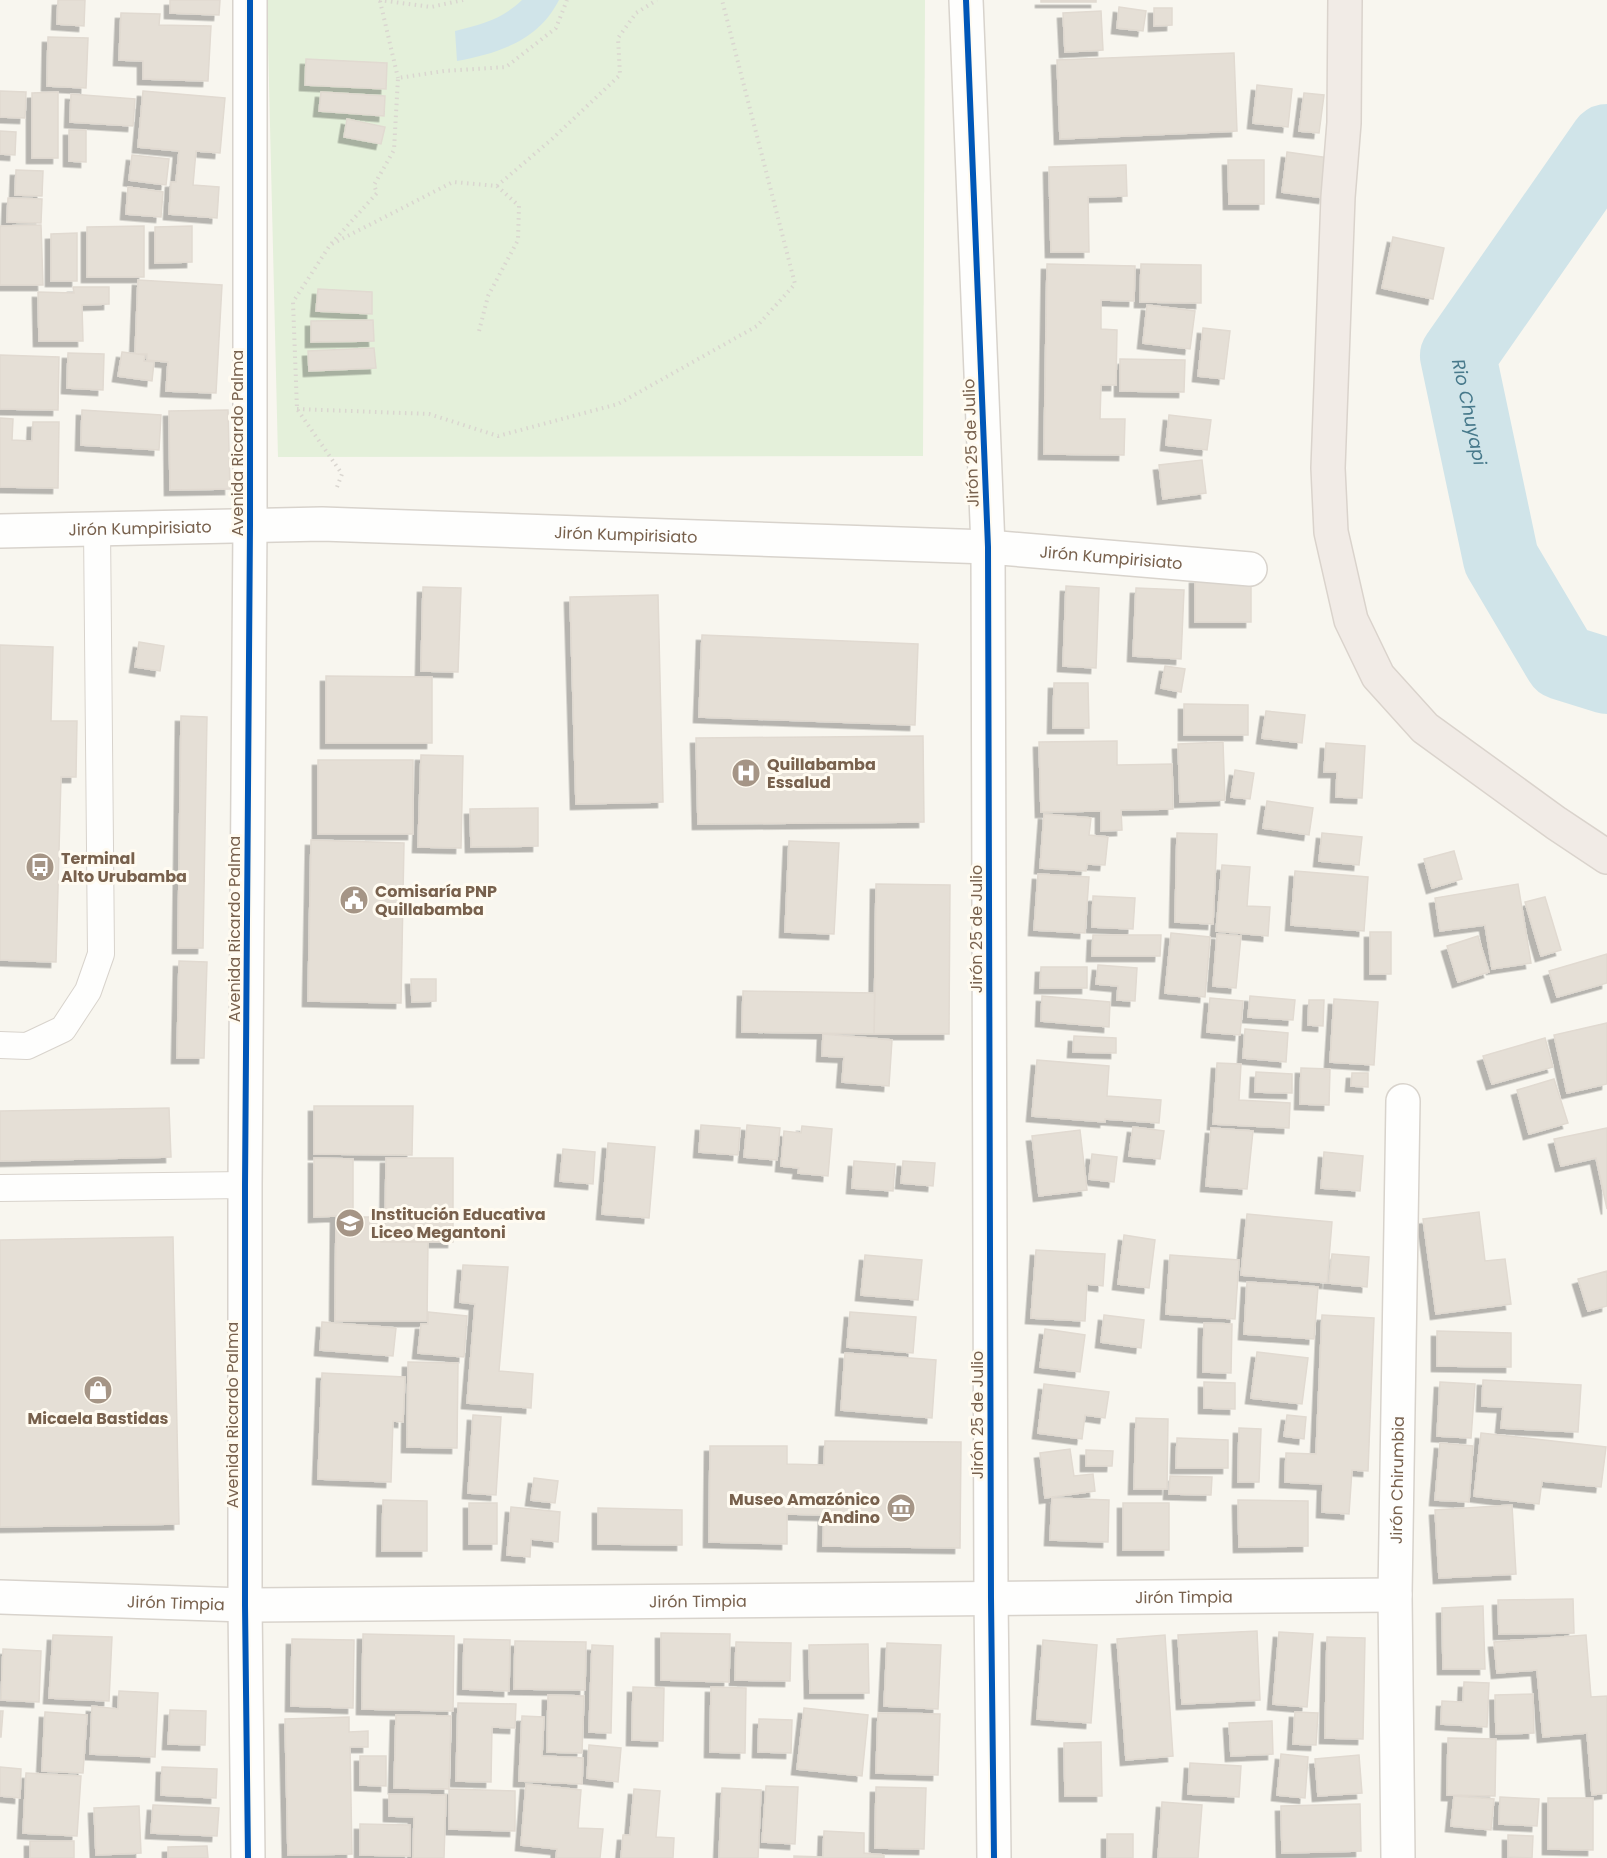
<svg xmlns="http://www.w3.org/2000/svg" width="1607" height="1858" viewBox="0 0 1607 1858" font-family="Poppins,sans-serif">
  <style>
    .green { fill: #e4f0da }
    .water { fill: #d0e4e9 }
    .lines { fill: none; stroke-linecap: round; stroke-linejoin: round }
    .river { stroke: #d0e4e9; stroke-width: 76 }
    .building { fill: #e5dfd6; stroke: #e1dad1; stroke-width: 1.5; filter: url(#shadow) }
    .lane-casing { stroke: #d8d3cc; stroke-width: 28 }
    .street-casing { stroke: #d8d3cc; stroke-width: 36 }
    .highway-casing { stroke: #dad3cc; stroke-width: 36 }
    .path { stroke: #dad6d0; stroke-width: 4; stroke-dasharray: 1.5 4.5; stroke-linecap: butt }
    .lane { stroke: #fefefd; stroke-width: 26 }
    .street { stroke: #fefefd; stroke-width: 33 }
    .highway { stroke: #f1ebe6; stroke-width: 33 }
    .cycleway-casing { stroke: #fffbf1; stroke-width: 10 }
    .cycleway { stroke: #0057b8; stroke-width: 6 }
    .labels { text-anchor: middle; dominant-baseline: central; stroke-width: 6; stroke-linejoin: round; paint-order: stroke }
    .street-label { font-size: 16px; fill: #78614d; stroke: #fffbf1 }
    .poi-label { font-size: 16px; font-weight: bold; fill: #78614d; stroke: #fffbf1; text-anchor: start }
    .water-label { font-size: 18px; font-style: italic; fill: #47798b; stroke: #fffbf1 }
  </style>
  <defs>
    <filter id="shadow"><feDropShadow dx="-5.5" dy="5.5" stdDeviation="0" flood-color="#0004"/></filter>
  </defs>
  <rect width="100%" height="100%" fill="#f8f6ef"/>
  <!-- green -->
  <path class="green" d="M267,0H925L923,456L278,457Z"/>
  <!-- water -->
  <path class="water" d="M522,0H559C538,41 499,53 457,61L455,31C482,24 501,20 522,0Z"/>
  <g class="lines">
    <!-- river -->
    <path class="river" id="s1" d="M1607,142L1458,356L1501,559L1562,662L1607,676"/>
  </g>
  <!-- building -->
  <path class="building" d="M58,0H85L84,26L57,24Z
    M170,0H220L219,15L170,13Z
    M1041,0H1096V2H1041Z
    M1119,7L1146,11L1143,31L1117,28Z
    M1154,8H1172V25L1154,26Z
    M1101,11L1103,50L1065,52L1063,13Z
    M121,13L160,14L159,25L211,26L208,81L143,79V61L119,60Z
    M48,37L88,38L86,88L47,86Z
    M1234,53L1237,131L1060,139L1057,60Z
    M306,59L387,63L386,89L305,85Z
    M1257,85L1292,89L1288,127L1253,123Z
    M0,91L26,92L25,118L0,117Z
    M143,91L225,98L220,153L196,151L193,185L219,187L217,218L169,214L171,182H176L179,151L138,147Z
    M58,92V158H32V93Z
    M321,92L385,96L384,116L319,111Z
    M1304,93L1324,95L1319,133L1299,131Z
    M71,94L135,99L133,126L70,122Z
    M347,119L385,127L381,144L344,137Z
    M69,130H86V162L69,161Z
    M0,131L16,132L15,155L0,154Z
    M1287,152L1329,158L1324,198L1282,192Z
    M132,155L169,159L166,185L129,180Z
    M1228,160H1264V204H1229Z
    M1126,165L1127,196L1088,197L1089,252H1051L1049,167Z
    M16,170L43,171L42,196L15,195Z
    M128,187L163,192L161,217L126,214Z
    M8,198L42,199L41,223L7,222Z
    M41,225L43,285H0V226Z
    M144,226V277H87V227Z
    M192,226V262L155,263V227Z
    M77,233V281H51V234Z
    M1393,237L1444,248L1433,299L1382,288Z
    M1047,264L1135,266L1134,301L1101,300V329L1117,330L1116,385H1101L1100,419H1125L1124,455L1044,454Z
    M1141,264L1201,265V303L1140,302Z
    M138,280L222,285L216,393L166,391L168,362L147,360V354H135Z
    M73,287H109V304L82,305L83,341H39L38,292L74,293Z
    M318,289L372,292V314L316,311Z
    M1147,305L1195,311L1190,349L1143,343Z
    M373,320L374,341L311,342V321Z
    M1203,328L1230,331L1224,379L1198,376Z
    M374,348L376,368L309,371L308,351Z
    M122,352L145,355L144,361L154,362L152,381L118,376Z
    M68,353L104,354L103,390L67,388Z
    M0,355L59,357L58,410L0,409Z
    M1120,359L1185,360L1184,392L1120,391Z
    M82,410L161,415L159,450L81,445Z
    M228,410L230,489L170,490L169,411Z
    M1169,415L1211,420L1207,450L1166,445Z
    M0,418L13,419L12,440L32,441L33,422H59L58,488L0,487Z
    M1202,460L1206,493L1163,499L1159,465Z
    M1195,578H1251V622H1195Z
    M1066,586L1099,588L1096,668L1063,666Z
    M423,587L461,588L458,672L421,671Z
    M1136,588L1184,590L1181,659L1133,656Z
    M658,595L663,802L576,804L570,597Z
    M702,635L918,644L915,725L699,717Z
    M139,642L164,646L160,671L135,667Z
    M0,645L53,647L51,721H77L76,777H61L56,962L0,960Z
    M1165,666L1185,669L1181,692L1161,688Z
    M326,676L432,677V743H326Z
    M1054,683H1088L1089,728H1053Z
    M1184,704L1248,705V735H1184Z
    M1266,711L1305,715L1302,743L1262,738Z
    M181,716L207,717L203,948H178Z
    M923,736L924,822L698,824L696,738Z
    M1117,741V765L1172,764L1173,809L1121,810L1122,830L1101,831V811L1041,812L1039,742Z
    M1223,742L1225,800L1180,802L1178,744Z
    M1326,743L1365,746L1362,798L1336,797L1337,772H1324Z
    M421,755L463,756L461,848L418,847Z
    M318,760H413V834H318Z
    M1235,770L1254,773L1250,799L1231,797Z
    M1267,801L1313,808L1309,835L1263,828Z
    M538,808V846L471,847L470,809Z
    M1044,814L1091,818L1089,835L1108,837L1105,865L1087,864L1086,871L1040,868Z
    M1177,833L1217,834L1213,924L1175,922Z
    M1322,833L1362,837L1359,865L1319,861Z
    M311,840L404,843L401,1003L308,1001Z
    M789,841L839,843L834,934L785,932Z
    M1454,851L1462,879L1432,888L1424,859Z
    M1222,865L1250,867L1247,906L1270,907L1268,936L1216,931Z
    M1295,871L1368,877L1364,931L1291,925Z
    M1038,874L1089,877L1085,933L1034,930Z
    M876,884L950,885L949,1034H874Z
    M1518,884L1531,963L1492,969L1485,925L1440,931L1435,898Z
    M1093,896L1135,898L1133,929L1092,927Z
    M1545,897L1561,950L1541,956L1525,902Z
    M1370,932H1391V974H1370Z
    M1171,933L1210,937L1205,997L1165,993Z
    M1217,934L1241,936L1236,988L1213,986Z
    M1093,935H1161L1160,956H1092Z
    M1478,936L1489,972L1458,982L1447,946Z
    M1607,954V983L1557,997L1549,971Z
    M179,961L207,962L204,1058H177Z
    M1098,965L1137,968L1135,1001L1117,1000L1118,986L1096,984Z
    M1041,967H1087V988H1040Z
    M411,979H436V1001L412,1002Z
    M743,991L875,993L874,1034L742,1032Z
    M1042,996L1110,1002L1109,1027L1041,1021Z
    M1250,996L1295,1000L1293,1020L1248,1017Z
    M1210,998L1243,1001L1240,1035L1207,1032Z
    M1334,999L1378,1002L1374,1065L1330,1062Z
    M1309,1000H1324L1323,1026L1308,1025Z
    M1607,1023V1084L1567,1093L1554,1035Z
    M1245,1029L1288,1033L1286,1062L1243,1058Z
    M823,1034L892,1040L889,1086L842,1082L844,1057L822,1056Z
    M1074,1036L1116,1038V1053L1073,1052Z
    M1545,1038L1553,1067L1492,1084L1483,1056Z
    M1037,1060L1109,1066L1107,1096L1161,1100L1159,1123L1105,1119V1122L1032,1116Z
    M1217,1063L1241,1064L1239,1100L1290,1103L1289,1128L1213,1124Z
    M1301,1068L1330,1069L1329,1105L1300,1104Z
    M1256,1072L1292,1074V1093L1255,1092Z
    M1352,1073H1368V1087L1351,1086Z
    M1554,1079L1568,1123L1529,1134L1517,1090Z
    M314,1106H413L412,1155L314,1154Z
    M169,1108L171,1157L0,1161V1111Z
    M701,1125L740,1128L738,1155L699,1152Z
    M747,1125L780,1128L777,1160L744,1157Z
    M802,1126L832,1129L828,1176L798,1173L799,1168L781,1166L784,1131L801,1133Z
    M1133,1127L1164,1131L1160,1159L1129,1156Z
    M1211,1128L1253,1131L1247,1189L1206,1186Z
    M1607,1128V1209L1596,1158L1561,1166L1554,1139Z
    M1080,1130L1087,1190L1039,1196L1032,1136Z
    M608,1143L655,1147L649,1218L602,1214Z
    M563,1149L595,1152L593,1184L560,1181Z
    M1324,1152L1363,1156L1360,1191L1321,1188Z
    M1092,1154L1117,1157L1114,1182L1089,1179Z
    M314,1158L353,1159V1217H381V1242H428L427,1321H335L336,1216L314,1217Z
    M386,1158H453V1242L385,1241Z
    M854,1161L895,1164L893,1191L852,1188Z
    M903,1161L935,1163L933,1186L901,1183Z
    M1479,1212L1485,1261L1505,1259L1511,1304L1436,1314L1423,1219Z
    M1247,1214L1332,1222L1327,1283L1241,1275Z
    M1124,1235L1155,1240L1149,1288L1118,1284Z
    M173,1237L179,1524L0,1527V1240Z
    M1036,1250L1105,1254L1103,1286L1087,1284L1085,1321L1031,1318Z
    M1332,1254L1369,1257L1367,1287L1329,1283Z
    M865,1255L922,1260L918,1300L861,1295Z
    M1170,1255L1239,1260L1235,1319L1166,1314Z
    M463,1265L508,1267L499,1371L533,1374L531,1408L467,1403L475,1304L460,1302Z
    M1607,1271V1306L1588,1311L1578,1279Z
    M1247,1282L1318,1287L1314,1339L1244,1334Z
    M428,1312L467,1316L464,1357L418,1353L421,1324H428Z
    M850,1312L916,1317L913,1353L847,1347Z
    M1104,1315L1144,1320L1141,1348L1101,1342Z
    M1322,1315L1374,1318L1368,1471L1352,1470L1349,1514L1322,1512L1323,1484L1285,1482L1286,1453L1316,1454Z
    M322,1322L396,1328L393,1356L320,1350Z
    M1204,1323L1232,1324L1231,1373L1203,1372Z
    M1045,1329L1085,1335L1080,1372L1040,1367Z
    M1437,1331L1511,1333V1367L1437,1366Z
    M1257,1352L1308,1358L1302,1404L1251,1398Z
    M845,1353L936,1360L932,1418L841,1410Z
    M408,1362L458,1363L457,1448L407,1447Z
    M322,1373L405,1377L403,1422L393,1421L391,1482L318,1479Z
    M1483,1380L1581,1385L1578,1432L1501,1428L1503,1407L1482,1406Z
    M1204,1382L1235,1383V1409L1204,1408Z
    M1440,1382L1475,1384L1471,1438L1437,1436Z
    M1044,1384L1109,1392L1105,1418L1085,1415L1082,1439L1038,1433Z
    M473,1415L501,1417L496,1495L468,1493Z
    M1287,1415L1306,1417L1304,1439L1284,1436Z
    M1136,1418L1168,1419L1167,1489H1134Z
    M1239,1428L1261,1429L1259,1482H1238Z
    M1481,1433L1606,1447L1601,1487L1542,1481L1539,1504L1474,1496Z
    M1177,1438L1228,1440V1468H1176Z
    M825,1441L961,1442L960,1548L823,1546L824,1515L787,1514V1544L709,1542L710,1446H787V1464L824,1465Z
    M1440,1443L1473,1446L1469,1502L1435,1500Z
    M1070,1449L1074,1476L1093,1474L1095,1491L1045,1498L1040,1453Z
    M1086,1450L1113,1451L1112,1466H1086Z
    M1170,1476L1212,1477L1211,1495L1169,1494Z
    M534,1478L558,1481L555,1503L531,1500Z
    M1052,1498L1109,1500L1108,1542L1050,1540Z
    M383,1500L427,1501V1551H382Z
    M1238,1500L1308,1501V1546L1239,1547Z
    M469,1503H497V1544H469Z
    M1123,1503H1169V1550H1123Z
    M1512,1505L1516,1574L1439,1578L1435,1510Z
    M511,1507L560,1512L558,1542L531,1539L530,1557L507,1555Z
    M598,1508L682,1510V1545L598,1544Z
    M1573,1599L1574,1633L1499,1634L1498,1600Z
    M1483,1606L1485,1669H1443L1442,1608Z
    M1257,1631L1260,1700L1182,1704L1178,1635Z
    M1279,1632L1313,1634L1307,1707L1273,1704Z
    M661,1633L730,1634L729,1682L661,1680Z
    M363,1634L454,1636L453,1711L362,1709Z
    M53,1635L112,1637L109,1701L49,1698Z
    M1165,1635L1173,1756L1126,1760L1117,1639Z
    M1586,1635L1591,1697L1607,1696V1793L1592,1795L1587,1733L1543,1737L1537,1670L1497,1673L1494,1642Z
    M1327,1637L1365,1638L1363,1739L1325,1738Z
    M292,1639L354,1640L353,1708L291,1706Z
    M464,1639L510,1640L509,1691L463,1689Z
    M1043,1640L1097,1645L1091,1723L1037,1719Z
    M515,1641L586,1642L585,1690L514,1689Z
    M736,1642L791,1643L790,1681L735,1680Z
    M887,1643L941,1645L938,1709L884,1706Z
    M868,1644L869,1693H810L809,1645Z
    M592,1645L613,1646L611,1733L589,1732Z
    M3,1649L41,1651L39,1702L1,1700Z
    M1464,1682L1489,1683L1487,1727L1441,1724L1442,1701L1463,1702Z
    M633,1687L664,1688L663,1741L632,1740Z
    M711,1687L746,1688L745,1753L710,1752Z
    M119,1691L158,1693L155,1757L90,1754L92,1706L118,1709Z
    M1533,1694L1534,1733L1496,1734L1495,1695Z
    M548,1695L584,1696L582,1753L547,1752Z
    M458,1703L516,1704L515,1728L492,1727L491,1782L456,1781Z
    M804,1708L868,1715L862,1776L797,1769Z
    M170,1710L206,1711L205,1745L168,1744Z
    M0,1711H3L1,1737H0Z
    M45,1712L87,1715L83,1773L42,1771Z
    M1295,1712L1318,1713L1316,1745L1293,1744Z
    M878,1713L940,1714L938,1775L876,1773Z
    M396,1715L451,1716L449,1789L394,1788Z
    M522,1716L544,1717L542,1756L583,1758L582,1784L519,1781Z
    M349,1717V1732L368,1731V1747H350L352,1854L288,1855L285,1719Z
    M759,1719L792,1720L791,1753L758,1752Z
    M1272,1721L1273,1754L1231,1756L1229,1723Z
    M1448,1738L1496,1739L1495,1796L1447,1795Z
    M1101,1742L1102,1796H1065L1064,1743Z
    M589,1745L621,1748L618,1782L587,1778Z
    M1281,1754L1308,1757L1305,1798L1277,1795Z
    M1359,1755L1362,1793L1318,1796L1315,1759Z
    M360,1756H386V1786L360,1785Z
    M1190,1763L1241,1766L1239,1797L1188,1794Z
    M0,1767L21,1769L20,1798L0,1796Z
    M162,1767L217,1769L216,1798L161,1795Z
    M26,1773L81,1776L77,1836L23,1833Z
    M526,1784L581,1790L578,1828L603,1829L600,1858H556L557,1849L521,1845Z
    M766,1786L798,1787L795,1844L762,1842Z
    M876,1787L926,1788L924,1849L875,1848Z
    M722,1788L761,1790L758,1858H719Z
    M449,1789L515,1791V1831L449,1829Z
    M634,1789L660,1791L656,1837L674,1838L673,1858H621L623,1835H630Z
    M389,1794L446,1795L444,1858H413L414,1817L389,1816Z
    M1454,1796L1494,1799L1491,1830L1451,1826Z
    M1500,1797L1539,1799L1537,1826L1499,1824Z
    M1548,1798H1593V1850L1548,1849Z
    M1162,1802L1202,1805L1198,1858H1158Z
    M1360,1804L1361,1851L1282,1853L1281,1806Z
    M153,1805L219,1808L217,1836L151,1833Z
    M139,1806L141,1853L96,1855L94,1808Z
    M360,1824L410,1825V1856L360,1855Z
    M824,1831L864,1833V1853L884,1855V1858H794V1856L823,1857Z
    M1107,1834H1133V1858H1107Z
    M1508,1835L1533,1836L1532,1858L1508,1857Z
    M30,1841H74V1858H30Z
    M207,1846L208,1858H168V1847Z"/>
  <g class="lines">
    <!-- lane casing -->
    <g class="lane-casing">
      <path id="lane" d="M0,1045L27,1046L63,1029L88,991L101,954L97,528
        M0,1188L245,1185"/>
    </g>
    <!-- street casing -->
    <g class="street-casing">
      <g id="street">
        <path d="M966,0L988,547L991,1598L994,1858"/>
        <path id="s2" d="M0,531L322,524L988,547L1250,569"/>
        <path id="s3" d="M0,1597L245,1605L1395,1595"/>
        <path d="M248,1858L245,1605V1185L250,525V0"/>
        <path id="s4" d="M1398,1858L1395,1595L1403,1101"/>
      </g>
    </g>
    <!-- highway casing -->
    <g class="highway-casing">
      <path id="highway" d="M1345,0L1344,123L1338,197L1328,468L1331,532L1351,620L1378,676L1425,728L1556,823L1607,857"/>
    </g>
    <!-- path -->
    <path class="path" d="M379,0L431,7L463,0
      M380,1L398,78
      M497,186L552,139L620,75L618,38L636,13L657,0
      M332,244L453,182L497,186L519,206L518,240L488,296L478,335
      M297,409L429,414L498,436L618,404L757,326L795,284L722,0
      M337,487L342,474L297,409L293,302L330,245L377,193L374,185L394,150L398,78L444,71L506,67L556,28L567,0"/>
    <!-- lane -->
    <use href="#lane" class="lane"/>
    <!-- street -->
    <use href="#street" class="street"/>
    <!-- highway -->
    <use href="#highway" class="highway"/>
    <!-- cycleway casing -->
    <g class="cycleway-casing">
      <path id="cycleway" d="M966,0L988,547L991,1598L994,1858
        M248,1858L245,1605V1185L250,525V0"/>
    </g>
    <!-- cycleway -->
    <use href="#cycleway" class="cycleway"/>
  </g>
  <!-- icons -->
  <defs>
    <g id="hospital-disc" transform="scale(1.5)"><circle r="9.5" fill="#a59586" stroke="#fffbf1"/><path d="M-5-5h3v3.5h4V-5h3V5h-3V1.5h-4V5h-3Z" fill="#fff"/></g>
    <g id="bus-disc" transform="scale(1.5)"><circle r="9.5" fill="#a59586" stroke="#fffbf1"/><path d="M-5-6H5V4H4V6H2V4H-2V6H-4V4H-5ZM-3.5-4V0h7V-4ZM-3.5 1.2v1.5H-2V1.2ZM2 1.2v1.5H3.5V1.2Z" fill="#fff"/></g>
    <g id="civic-disc" transform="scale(1.5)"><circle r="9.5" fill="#a59586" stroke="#fffbf1"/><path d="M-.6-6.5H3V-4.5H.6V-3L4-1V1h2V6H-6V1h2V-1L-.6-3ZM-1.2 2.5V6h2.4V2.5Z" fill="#fff"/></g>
    <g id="school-disc" transform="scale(1.5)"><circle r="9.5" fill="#a59586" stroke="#fffbf1"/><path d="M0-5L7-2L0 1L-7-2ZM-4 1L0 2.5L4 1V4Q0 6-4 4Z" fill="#fff"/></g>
    <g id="shop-disc" transform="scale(1.5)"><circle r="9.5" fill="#a59586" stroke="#fffbf1"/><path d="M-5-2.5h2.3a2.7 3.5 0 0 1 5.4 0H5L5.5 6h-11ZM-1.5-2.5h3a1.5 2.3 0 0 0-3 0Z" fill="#fff"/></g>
    <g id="museum-disc" transform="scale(1.5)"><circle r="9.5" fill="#a59586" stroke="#fffbf1"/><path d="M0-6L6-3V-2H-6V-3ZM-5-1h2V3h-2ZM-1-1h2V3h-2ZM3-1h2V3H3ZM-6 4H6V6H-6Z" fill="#fff"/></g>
  </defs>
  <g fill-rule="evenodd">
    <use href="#hospital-disc" x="746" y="773"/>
    <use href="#bus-disc" x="40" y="867"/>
    <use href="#civic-disc" x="354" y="900"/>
    <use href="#school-disc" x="350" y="1223"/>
    <use href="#shop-disc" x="98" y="1390"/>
    <use href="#museum-disc" x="901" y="1508"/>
  </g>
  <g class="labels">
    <!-- street labels -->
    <g class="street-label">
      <text transform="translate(237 443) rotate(-90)">Avenida Ricardo Palma</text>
      <text transform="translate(971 443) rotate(-92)">Jirón 25 de Julio</text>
      <text stroke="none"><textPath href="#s2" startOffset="140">Jirón Kumpirisiato</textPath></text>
      <text stroke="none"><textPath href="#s2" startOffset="626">Jirón Kumpirisiato</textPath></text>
      <text stroke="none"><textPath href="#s2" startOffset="1112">Jirón Kumpirisiato</textPath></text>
      <text transform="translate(234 929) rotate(-90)">Avenida Ricardo Palma</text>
      <text transform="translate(976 929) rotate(-90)">Jirón 25 de Julio</text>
      <text transform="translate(232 1415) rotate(-90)">Avenida Ricardo Palma</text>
      <text transform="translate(977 1415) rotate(-90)">Jirón 25 de Julio</text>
      <text stroke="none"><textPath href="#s4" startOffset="378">Jirón Chirumbia</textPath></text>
      <text stroke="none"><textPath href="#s3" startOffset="1184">Jirón Timpia</textPath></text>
      <text stroke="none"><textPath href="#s3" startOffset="698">Jirón Timpia</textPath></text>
      <text stroke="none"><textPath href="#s3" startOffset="176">Jirón Timpia</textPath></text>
    </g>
    <!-- poi labels -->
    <g class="poi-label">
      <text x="767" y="764">Quillabamba<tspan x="767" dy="18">Essalud</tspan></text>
      <text x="61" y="858">Terminal<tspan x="61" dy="18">Alto Urubamba</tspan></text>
      <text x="375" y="891">Comisaría PNP<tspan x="375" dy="18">Quillabamba</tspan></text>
      <text x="371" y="1214">Institución Educativa<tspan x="371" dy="18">Liceo Megantoni</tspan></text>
      <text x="98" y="1418" text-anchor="middle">Micaela Bastidas</text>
      <text x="880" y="1499" text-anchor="end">Museo Amazónico<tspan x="880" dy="18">Andino</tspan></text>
    </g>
    <!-- water labels -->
    <g class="water-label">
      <text stroke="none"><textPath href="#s1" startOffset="318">Rio Chuyapi</textPath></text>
    </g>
  </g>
</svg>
